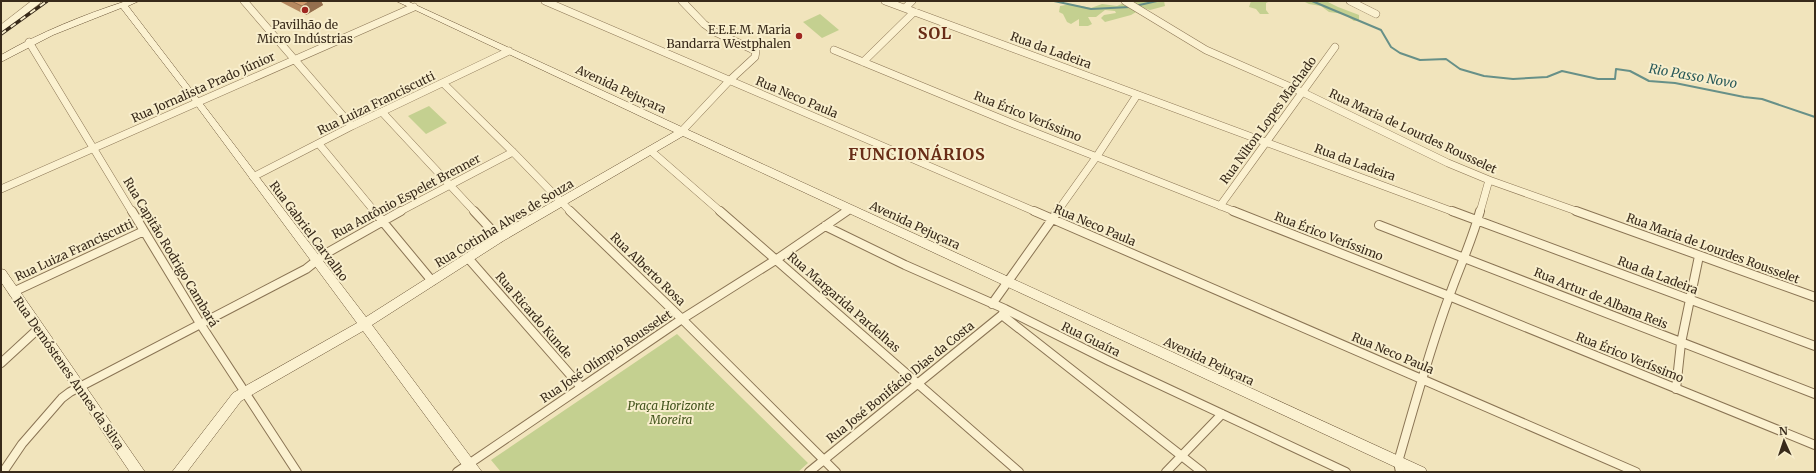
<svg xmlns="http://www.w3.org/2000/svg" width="1816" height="473" viewBox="0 0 1816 473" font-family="Merriweather,serif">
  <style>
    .green { fill: #c4d090 }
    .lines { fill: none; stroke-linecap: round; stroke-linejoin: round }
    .stream { stroke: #679088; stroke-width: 2 }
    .street-far1-casing { stroke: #8a7454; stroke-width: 8 }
    .street-casing { stroke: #8a7454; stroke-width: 10 }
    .secondary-casing { stroke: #6b5538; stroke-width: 1 }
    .street-far1 { stroke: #fbf1d0; stroke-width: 7 }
    .street { stroke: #fbf1d0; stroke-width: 8 }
    .secondary { fill: #fbf1d0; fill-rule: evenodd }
    .rail-casing { stroke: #382a1a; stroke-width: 3.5 }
    .rail { stroke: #f8eecc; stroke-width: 2; stroke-dasharray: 6; stroke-linecap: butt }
    .wall { fill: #b5885f }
    .shaded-wall { fill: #946f4e }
    .building { fill: #d39e6f; stroke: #946f4e }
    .poi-dot { fill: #9e2620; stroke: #f8eecc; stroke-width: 1.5 }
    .labels { text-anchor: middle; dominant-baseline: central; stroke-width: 4; stroke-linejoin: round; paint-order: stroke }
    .poi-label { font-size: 12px; fill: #382a1a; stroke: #f8eecc }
    .street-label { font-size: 12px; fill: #382a1a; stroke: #f8eecc }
    .park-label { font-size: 12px; font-style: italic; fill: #45561f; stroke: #f8eecc }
    .water-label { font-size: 13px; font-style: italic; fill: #285959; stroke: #f8eecc }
    .district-label { font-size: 16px; font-weight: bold; letter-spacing: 1px; fill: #682c16; stroke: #f8eecc }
  </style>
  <rect width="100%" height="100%" fill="#f1e4bc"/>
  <!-- green -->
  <path class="green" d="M1128,1H1164L1165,6L1150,10L1143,8L1131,15L1105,22L1101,18L1104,15L1116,13L1115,11L1105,10L1096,17H1088L1092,24L1088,26H1079V19L1071,24L1067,22L1063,14L1059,12L1060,6L1071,4L1091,8L1102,4L1117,6Z
    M1251,1H1270L1266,3V10L1269,14H1260L1256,9L1249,7Z
    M1303,1H1326L1338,7L1359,15V20L1354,21L1344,14L1329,12L1321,6L1309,4Z
    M820,14L839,30L822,38L803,22Z
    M429,106L447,123L426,134L408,116Z
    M677,334L808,463L798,472H501L491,460Z"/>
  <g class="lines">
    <!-- stream -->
    <path class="stream" d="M1054,1L1091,9L1130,7
      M1312,1L1381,30L1391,47L1400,53L1420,60L1446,59L1460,69L1484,76L1513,79L1547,77L1562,71L1598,79H1615L1616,69L1630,71L1649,81L1675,83L1744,97L1762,99L1815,117
      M1135,6L1157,1"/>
    <!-- street-far1 casing -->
    <g class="street-far1-casing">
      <path id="street-far1" d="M244,1L352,126
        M545,1L1036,212
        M885,1L1454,212
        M1125,1L1206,50L1302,92L1448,163L1489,180L1579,212
        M1350,1L1376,14
        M905,8L912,1
        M1,29L37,1
        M29,42L132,212
        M834,50L1016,125L1236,212
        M863,62L914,12
        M443,83L513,152L571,212
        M382,112L475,212
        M681,132L729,81L755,57L756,51L715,32L704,24L682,1
        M319,144L375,212
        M651,151L721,212
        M253,177L352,126L509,51
        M1,189L414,7
        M1220,206L1335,47
        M399,212L513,152
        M845,212L850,209
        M1057,212L1097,156L1137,95
        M1480,212L1489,180"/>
    </g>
    <!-- street casing -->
    <g class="street-casing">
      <path id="street" d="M132,211L201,325L297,472
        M374,211L432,281
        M474,211L499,238
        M570,211L682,319L836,472
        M720,211L1019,472
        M1034,211L1636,472
        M1233,211L1449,296L1815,445
        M1452,211L1815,346
        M1576,211L1815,297
        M1379,225L1815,394
        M825,226L905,265L1005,309L1109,361L1346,472
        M468,258L581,387
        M13,292L144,231
        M992,304L1058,211
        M1002,315L1202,472
        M1,363L38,329
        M1676,389L1681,343L1699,256
        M3,472L22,444L62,398L70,392L306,269L325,254L401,211
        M457,472L682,319L777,259L847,211
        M809,472L1002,315L1005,309
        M1166,472L1222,414
        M1400,472L1398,462C1414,407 1429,351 1449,297C1459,268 1472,241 1480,211"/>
    </g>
    <!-- secondary casing -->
    <g class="secondary-casing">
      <path id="secondary" d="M126,1H139L128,6L366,317L495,235L674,132L396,1H407L1425,468L1427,472H1406L683,136L503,241L372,325L482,472H467L363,331L241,401L187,472H172L233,393L357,323L195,104L121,8L53,35L1,62V55C41,32 83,15 126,1Z
        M1,269L5,270L145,472H130L1,282Z"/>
    </g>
    <!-- street-far1 -->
    <use href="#street-far1" class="street-far1"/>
    <!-- street -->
    <use href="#street" class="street"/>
    <!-- secondary -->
    <use href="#secondary" class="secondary"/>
    <!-- rail casing -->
    <g class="rail-casing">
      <path id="rail" d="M1,34L47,1"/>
    </g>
    <!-- rail -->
    <use href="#rail" class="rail"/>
  </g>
  <!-- wall -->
  <path class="wall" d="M279,1H321L323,5L306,15Z"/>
  <!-- shaded-wall -->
  <path class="shaded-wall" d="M310,1H321L323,5L306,15L302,6Z"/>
  <!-- building -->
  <path class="building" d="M291,1H310L302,6Z"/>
  <!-- markers -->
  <g class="poi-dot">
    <circle cx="305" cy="10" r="4"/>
    <circle cx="799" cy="36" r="4"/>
  </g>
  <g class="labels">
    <!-- poi labels -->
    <g class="poi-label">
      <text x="305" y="24">Pavilhão de<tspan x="305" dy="14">Micro Indústrias</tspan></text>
      <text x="791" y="29" text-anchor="end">E.E.E.M. Maria<tspan x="791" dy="14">Bandarra Westphalen</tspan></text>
    </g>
    <!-- street labels -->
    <g class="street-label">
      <text transform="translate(1051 50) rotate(20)">Rua da Ladeira</text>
      <text transform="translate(203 87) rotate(-24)">Rua Jornalista Prado Júnior</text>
      <text transform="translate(621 89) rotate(25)">Avenida Pejuçara</text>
      <text transform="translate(797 97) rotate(23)">Rua Neco Paula</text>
      <text transform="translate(376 103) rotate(-26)">Rua Luiza Franciscutti</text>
      <text transform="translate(1028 116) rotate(22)">Rua Érico Veríssimo</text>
      <text transform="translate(1268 120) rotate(-54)">Rua Nilton Lopes Machado</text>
      <text transform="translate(1413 131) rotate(25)">Rua Maria de Lourdes Rousselet</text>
      <text transform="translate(1355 162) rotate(20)">Rua da Ladeira</text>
      <text transform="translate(406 196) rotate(-28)">Rua Antônio Espelet Brenner</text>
      <text transform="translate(504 223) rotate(-31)">Rua Cotinha Alves de Souza</text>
      <text transform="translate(915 225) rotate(25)">Avenida Pejuçara</text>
      <text transform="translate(1095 225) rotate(23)">Rua Neco Paula</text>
      <text transform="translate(309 231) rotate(53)">Rua Gabriel Carvalho</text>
      <text transform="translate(1329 236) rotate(21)">Rua Érico Veríssimo</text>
      <text transform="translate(1713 248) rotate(20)">Rua Maria de Lourdes Rousselet</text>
      <text transform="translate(74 250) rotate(-25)">Rua Luiza Franciscutti</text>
      <text transform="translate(171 252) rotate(59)">Rua Capitão Rodrigo Cambará</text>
      <text transform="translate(648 269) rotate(44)">Rua Alberto Rosa</text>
      <text transform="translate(1658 275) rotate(21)">Rua da Ladeira</text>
      <text transform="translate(1601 298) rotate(22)">Rua Artur de Albana Reis</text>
      <text transform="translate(844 302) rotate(41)">Rua Margarida Pardelhas</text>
      <text transform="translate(534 315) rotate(49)">Rua Ricardo Kunde</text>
      <text transform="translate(1091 339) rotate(26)">Rua Guaíra</text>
      <text transform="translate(1393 353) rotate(23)">Rua Neco Paula</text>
      <text transform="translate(606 356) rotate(-34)">Rua José Olímpio Rousselet</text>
      <text transform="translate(1630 357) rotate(22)">Rua Érico Veríssimo</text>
      <text transform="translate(1209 361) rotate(25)">Avenida Pejuçara</text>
      <text transform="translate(69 373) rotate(55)">Rua Demóstenes Annes da Silva</text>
      <text transform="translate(900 382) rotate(-39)">Rua José Bonifácio Dias da Costa</text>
    </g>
    <!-- park labels -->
    <g class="park-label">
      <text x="671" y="405">Praça Horizonte<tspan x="671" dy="14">Moreira</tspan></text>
    </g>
    <!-- water labels -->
    <g class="water-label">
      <text transform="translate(1693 76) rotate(10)">Rio Passo Novo</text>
    </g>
    <!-- district labels -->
    <g class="district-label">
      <text x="935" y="33">SOL</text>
      <text x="917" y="154">FUNCIONÁRIOS</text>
    </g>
  </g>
  <!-- border -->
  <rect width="1816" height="473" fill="none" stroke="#382a1a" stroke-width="4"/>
  <!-- north arrow -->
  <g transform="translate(1784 441) rotate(357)" stroke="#f8eecc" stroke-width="3" paint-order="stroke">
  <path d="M0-3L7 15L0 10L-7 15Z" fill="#382a1a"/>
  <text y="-6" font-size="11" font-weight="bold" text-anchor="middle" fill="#382a1a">N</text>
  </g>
</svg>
